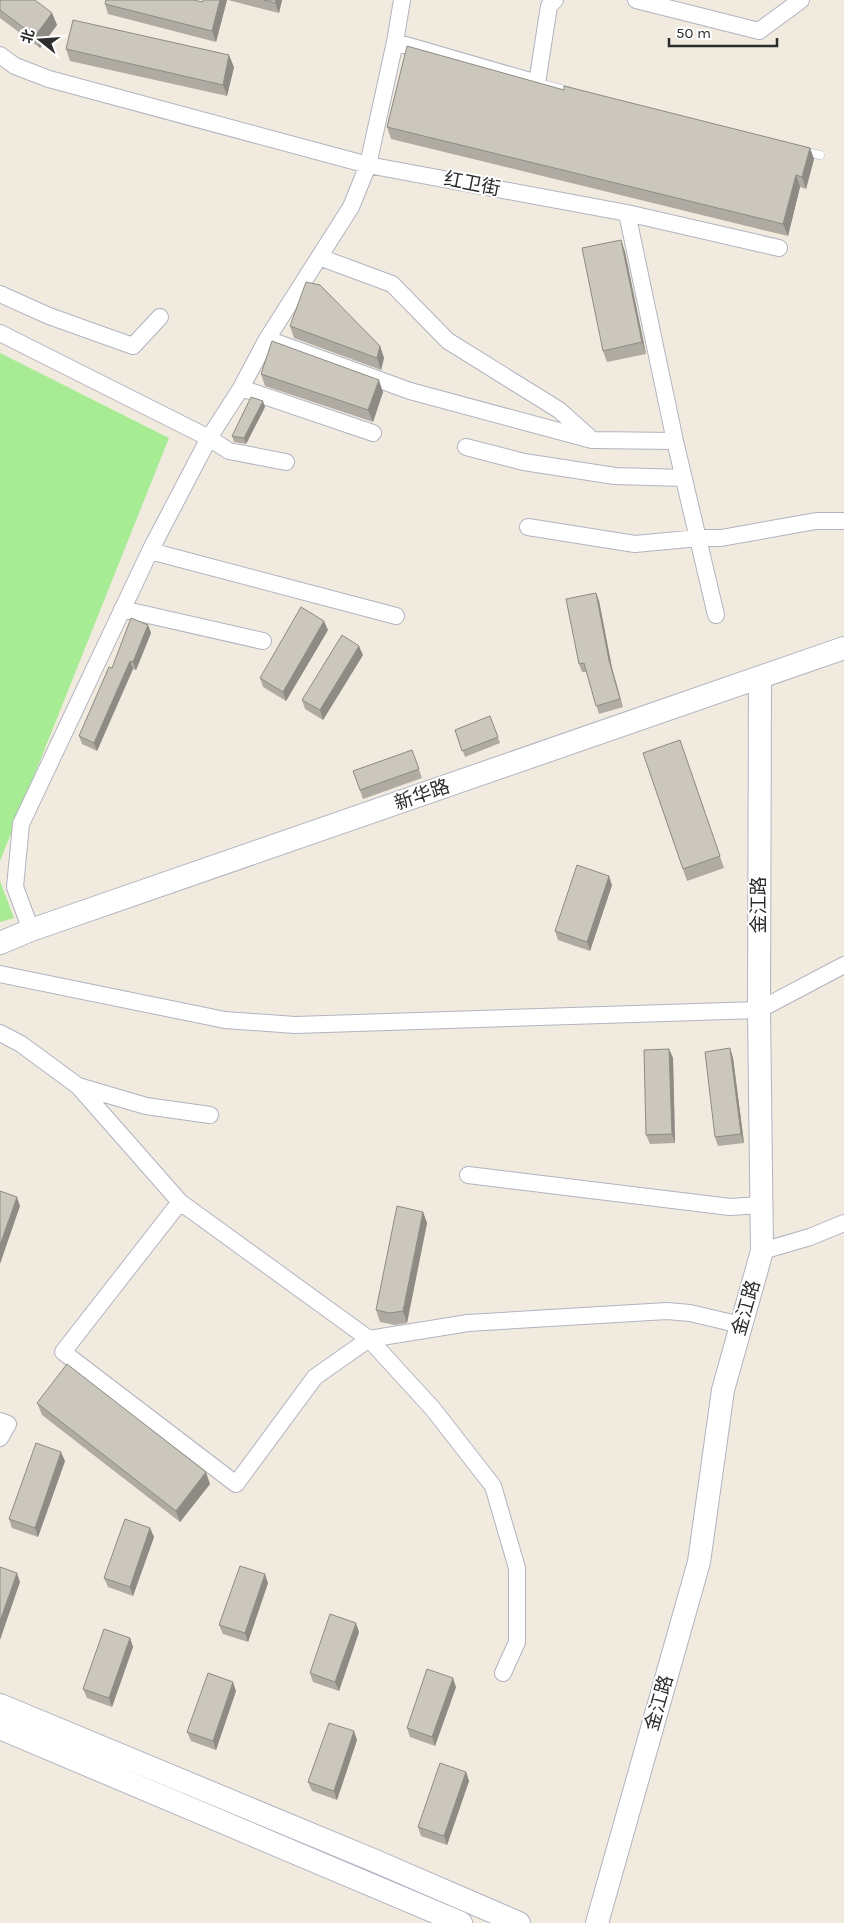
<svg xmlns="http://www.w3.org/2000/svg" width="844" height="1923" viewBox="0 0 844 1923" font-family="Karla,'Noto Sans SC',sans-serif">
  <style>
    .green { fill: #a7eb95 }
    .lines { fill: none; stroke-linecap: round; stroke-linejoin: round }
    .lane-casing { stroke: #b2b3c2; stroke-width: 9 }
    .street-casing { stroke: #b2b3c2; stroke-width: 18 }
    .secondary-casing { stroke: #b2b3c2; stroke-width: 24 }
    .lane { stroke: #fff; stroke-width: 8 }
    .street { stroke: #fff; stroke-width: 16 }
    .secondary { stroke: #fff; stroke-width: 22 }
    .wall { fill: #afaba3 }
    .shaded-wall { fill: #8e8b84 }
    .building { fill: #cbc7bd; stroke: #8e8b84 }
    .labels { text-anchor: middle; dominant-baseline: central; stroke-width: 4; stroke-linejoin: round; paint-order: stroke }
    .street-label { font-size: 19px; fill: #2d2d2d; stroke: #fff }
  </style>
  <rect width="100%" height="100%" fill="#f0ebde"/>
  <!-- green -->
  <path class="green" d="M0,353L169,438L0,861Z
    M0,881L14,918L0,922Z"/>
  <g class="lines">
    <!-- lane casing -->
    <g class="lane-casing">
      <path id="lane" d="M547,85L572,92
        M803,151L820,155"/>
    </g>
    <!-- street casing -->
    <g class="street-casing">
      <path id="street" d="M636,0L759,31L801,0
        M395,42L537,83L549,6L555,0
        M0,55L15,66L49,79L368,165L627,213L675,441L716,615
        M627,213L779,248
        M319,257L392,284L448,341L559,410L588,436
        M0,294L49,316L133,346L160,317
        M0,333L209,438L229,451L286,462
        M267,339L410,391L592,440L675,441
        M241,388L373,433
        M466,447L524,462L615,476L684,478
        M528,527L635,544L699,538H721L816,521H844
        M150,551L396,616
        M122,609L263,641
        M31,930L15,887L21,824L150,551L209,438L241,388L267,339L351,207L368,165L395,42L402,0
        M0,974L225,1020L295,1025L759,1010L844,965
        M0,1033L21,1044L78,1086L180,1202L369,1339L433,1409L493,1486L517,1568V1642L503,1673
        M78,1086L146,1106L210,1115
        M468,1175L730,1207L761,1205
        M180,1202L63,1352L236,1484L315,1377L369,1339L468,1323L667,1311L690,1313L741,1325
        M762,1251L810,1237L844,1223
        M0,1421L8,1424L0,1438"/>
    </g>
    <!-- secondary casing -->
    <g class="secondary-casing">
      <path id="secondary" d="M0,943L31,930L844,648
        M0,1705L373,1860L519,1923
        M0,1728L461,1923
        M597,1923L699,1562L723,1390L762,1251L759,1010L760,677"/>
    </g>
    <!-- lane -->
    <use href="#lane" class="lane"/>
    <!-- street -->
    <use href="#street" class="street"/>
    <!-- secondary -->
    <use href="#secondary" class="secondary"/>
  </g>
  <!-- wall -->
  <path class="wall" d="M0,0L52,13L57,25L40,48L0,18Z
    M203,0H227L216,42L108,14L105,4L203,2Z
    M228,0H282L279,13Z
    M66,49L234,67L227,96L70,61Z
    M564,90L810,148L814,159L806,189L800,187L788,236L391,139L387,127Z
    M621,240L625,252L646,354L607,362L603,351Z
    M290,326L380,346L384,358L381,370L294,338Z
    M261,374L383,392L373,422L265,386Z
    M265,407L246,444L234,442L232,436Z
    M596,593L599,601L612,668L623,707L599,714L586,672H582L579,664Z
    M148,625L151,633L136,670L133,669L97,751L82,744L79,736L112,668Z
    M328,630L286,701L263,687L260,678Z
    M363,655L323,720L305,709L302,700Z
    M490,716L500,743L465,757L455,730Z
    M680,740L724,868L687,881L643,753Z
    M412,750L422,778L363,799L353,771Z
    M612,885L590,951L558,940L555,931Z
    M730,1048L733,1058L744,1143L718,1146L715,1137Z
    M669,1049L673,1058L675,1143L650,1144L646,1135Z
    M423,1212L427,1223L407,1323L395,1325L380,1322L376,1310Z
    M37,1403L210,1484L180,1522L42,1415Z
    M65,1461L38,1537L12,1528L9,1519Z
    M150,1528L154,1537L133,1596L108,1587L104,1578Z
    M268,1583L248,1642L223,1634L219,1625Z
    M359,1632L339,1691L313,1682L310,1673Z
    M130,1638L133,1647L112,1707L87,1698L83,1689Z
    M456,1687L435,1746L410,1737L407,1728Z
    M236,1691L216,1750L191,1741L187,1732Z
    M357,1740L337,1800L312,1791L308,1782Z
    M466,1772L469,1781L447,1845L421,1836L418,1827Z"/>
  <!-- shaded-wall -->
  <path class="shaded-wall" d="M220,0H227L216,42L212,31Z
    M276,0H282L279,13L275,3Z
    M52,13L57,25L40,48L35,36Z
    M229,55L234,67L227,96L223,85Z
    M810,148L814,159L806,189L802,177Z
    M796,175L800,187L788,236L783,224Z
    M621,240L625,252L646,354L642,342Z
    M380,346L384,358L381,370L377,358Z
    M379,380L383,392L373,422L368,410Z
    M263,401L265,407L246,444L244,438Z
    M596,593L599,601L612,668L623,707L609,660Z
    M324,621L328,630L286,701L283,692Z
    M148,625L151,633L136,670L133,662Z
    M359,646L363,655L323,720L320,710Z
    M130,661L133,669L97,751L94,743Z
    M609,876L612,885L590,951L587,942Z
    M730,1048L733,1058L744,1143L741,1134Z
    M669,1049L673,1058L675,1143L672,1134Z
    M17,1197L20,1206L0,1264V1245Z
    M423,1212L427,1223L407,1323L403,1311Z
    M61,1452L65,1461L38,1537L35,1528Z
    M206,1472L210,1484L180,1522L176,1511Z
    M150,1528L154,1537L133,1596L130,1587Z
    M17,1573L20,1582L0,1640V1621Z
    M265,1574L268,1583L248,1642L245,1633Z
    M356,1623L359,1632L339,1691L335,1682Z
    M130,1638L133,1647L112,1707L109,1698Z
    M453,1678L456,1687L435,1746L432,1737Z
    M233,1682L236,1691L216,1750L213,1741Z
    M354,1731L357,1740L337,1800L334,1791Z
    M466,1772L469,1781L447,1845L444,1836Z"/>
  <!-- building -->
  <path class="building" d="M0,0H35L52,13L35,36L0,10Z
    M106,0H193L203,2V0H220L212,31L105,4Z
    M264,0H276L275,3Z
    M73,20L229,55L223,85L66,49Z
    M407,46L564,90V86L810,148L802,177L796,175L783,224L387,127Z
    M621,240L642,342L603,351L582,248Z
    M306,282L320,285L380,346L377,358L290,326Z
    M272,341L379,380L368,410L261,374Z
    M251,397L263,401L244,438L232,436Z
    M596,593L609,660L620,699L596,706L584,663L579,664L566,599Z
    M301,607L324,621L283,692L260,678Z
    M131,618L148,625L133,662L130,661L94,743L79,736L109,667L112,668Z
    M342,635L359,646L320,710L302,700Z
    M490,716L498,737L462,751L455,730Z
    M680,740L720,856L683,869L643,753Z
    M412,750L419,769L360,790L353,771Z
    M577,865L609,876L587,942L555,931Z
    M730,1048L741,1134L715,1137L705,1052Z
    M669,1049L672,1134L646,1135L644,1050Z
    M0,1191L17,1197L0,1245Z
    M397,1206L423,1212L403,1311L390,1313L376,1310Z
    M67,1364L206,1472L176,1511L37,1403Z
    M36,1443L61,1452L35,1528L9,1519Z
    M125,1519L150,1528L130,1587L104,1578Z
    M240,1566L265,1574L245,1633L219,1625Z
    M0,1567L17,1573L0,1621Z
    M330,1614L356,1623L335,1682L310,1673Z
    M104,1629L130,1638L109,1698L83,1689Z
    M427,1669L453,1678L432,1737L407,1728Z
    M208,1673L233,1682L213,1741L187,1732Z
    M329,1723L354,1731L334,1791L308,1782Z
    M440,1763L466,1772L444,1836L418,1827Z"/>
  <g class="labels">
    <!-- street labels -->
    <g class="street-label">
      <text transform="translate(472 184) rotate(11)">红卫街</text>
      <text transform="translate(422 795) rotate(-19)">新华路</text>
      <text transform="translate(759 905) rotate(-90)">金江路</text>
      <text transform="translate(746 1308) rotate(-74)">金江路</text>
      <text transform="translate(659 1703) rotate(-74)">金江路</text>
    </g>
  </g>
  <!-- north arrow -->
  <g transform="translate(40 40) rotate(287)" stroke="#ffffff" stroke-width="4" paint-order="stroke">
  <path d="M0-4L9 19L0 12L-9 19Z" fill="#2d2d2d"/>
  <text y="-8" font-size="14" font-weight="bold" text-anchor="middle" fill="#2d2d2d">北</text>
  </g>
  <!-- scale -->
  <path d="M669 38v8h108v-8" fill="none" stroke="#2d2d2d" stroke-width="2.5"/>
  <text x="676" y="38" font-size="15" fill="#2d2d2d" stroke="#ffffff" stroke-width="4" paint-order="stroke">50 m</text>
</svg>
